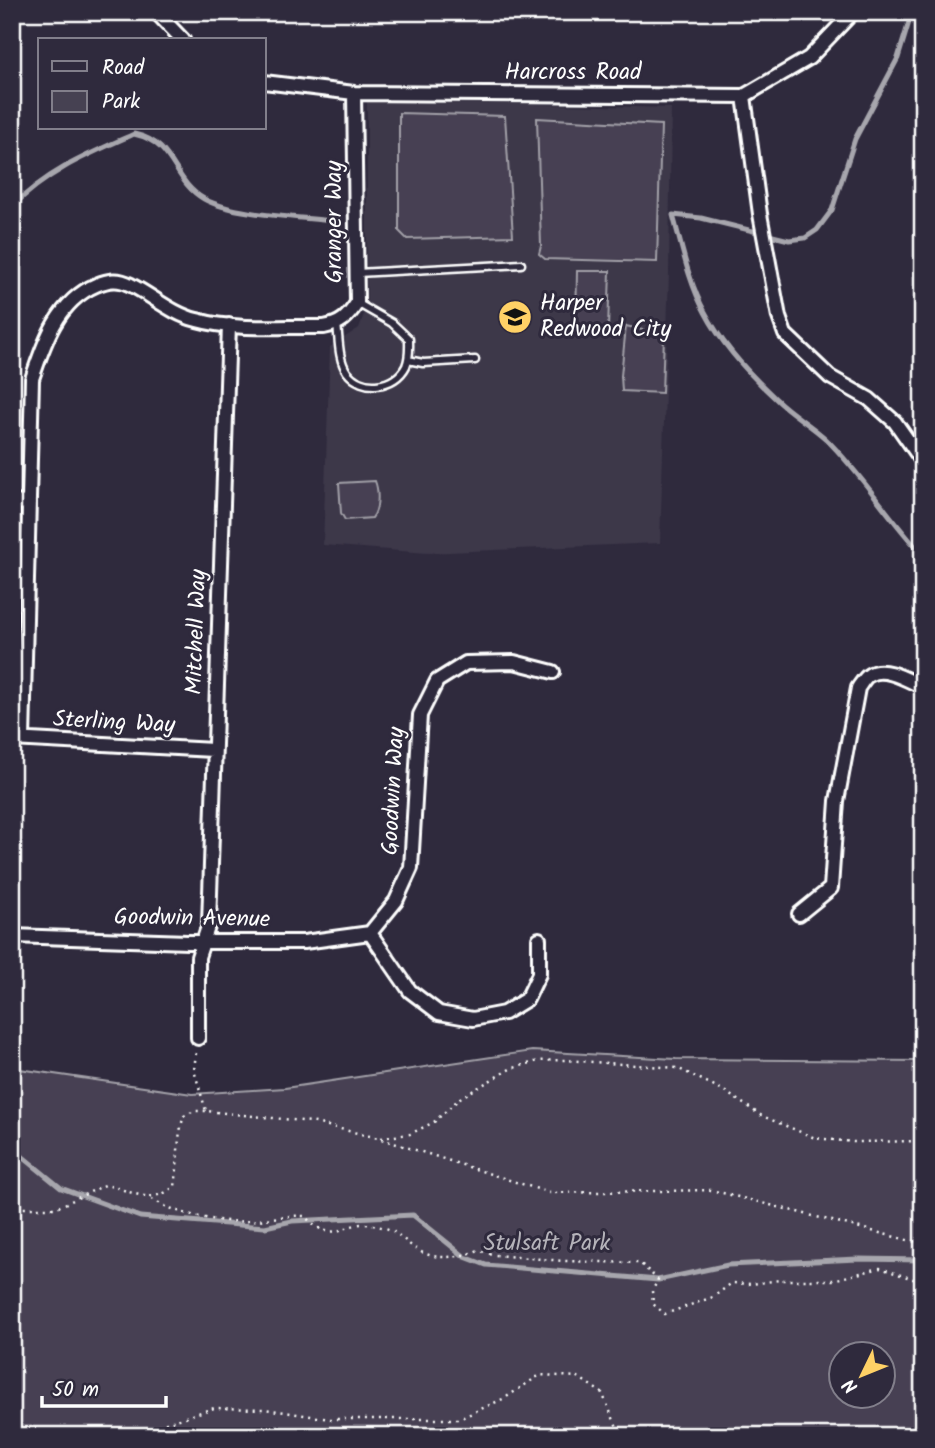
<svg xmlns="http://www.w3.org/2000/svg" width="935" height="1448" viewBox="0 0 935 1448" font-family="Kalam,sans-serif">
  <style>
    .built { fill: #3c3749 }
    .green { fill: #464152; stroke: #a2a0a8; stroke-width: 2; fill-rule: evenodd }
    .lines { fill: none; stroke-linecap: round; stroke-linejoin: round }
    .stream { stroke: #a7a6ad; stroke-width: 5 }
    .service-casing { stroke: #fff; stroke-width: 11 }
    .minor-casing { stroke: #fff; stroke-width: 18 }
    .path { stroke: #fff; stroke-width: 2.5; stroke-dasharray: 2 5; stroke-linecap: butt }
    .service { stroke: #2f2a3d; stroke-width: 6 }
    .minor { stroke: #2f2a3d; stroke-width: 12 }
    .labels { text-anchor: middle; dominant-baseline: central; stroke-width: 6; stroke-linejoin: round; paint-order: stroke }
    .street-label { font-size: 23px; fill: #fff; stroke: #2f2a3d }
    .poi-label { font-size: 23px; fill: #fff; stroke: #2f2a3d; text-anchor: start }
    .park-label { font-size: 23px; fill: #b5b3ba; stroke: #2f2a3d }
  </style>
  <rect width="100%" height="100%" fill="#2f2a3d"/>
  <filter id="ink" filterUnits="userSpaceOnUse"><feTurbulence type="fractalNoise" baseFrequency=".0143" numOctaves="2"/><feDisplacementMap in="SourceGraphic" scale="14" xChannelSelector="R" yChannelSelector="G"/><feConvolveMatrix kernelMatrix="1 2 1 2 8 2 1 2 1" color-interpolation-filters="sRGB"/></filter>
  <g filter="url(#ink)">
    <!-- built -->
    <path class="built" d="M367,99L671,108L669,274L660,543L427,553L323,545L330,347L359,328L367,306Z"/>
    <!-- green -->
    <path class="green" d="M399,113L505,116L513,236L407,239L399,231Z
      M537,118L661,125L657,262L545,259L539,254L541,246Z
      M577,271H610L608,329L576,328Z
      M626,326L664,335L662,393L622,391L621,376Z
      M375,481C379,491 379,510 372,518L345,520L341,513L339,483Z
      M532,1051L676,1059L923,1061V1436H12V1068L192,1094L285,1088ZM841,1354H883V1396H841Z"/>
    <g class="lines">
      <!-- stream -->
      <path class="stream" d="M912,12L898,58L855,139L832,210L817,230L805,238L789,240L701,218L673,215C682,248 689,283 705,312C722,345 749,374 776,399C791,414 811,425 826,439C862,474 888,518 923,555
        M12,207C49,170 87,155 134,134C176,143 171,180 204,199C232,215 298,217 333,221
        M12,1148L61,1188L140,1217L265,1227L292,1221L413,1215L465,1257L486,1265L658,1280L728,1265L858,1259L923,1260"/>
      <!-- service casing -->
      <g class="service-casing">
        <path id="service" d="M357,273L521,264
          M337,324C339,339 338,359 347,372C362,392 395,388 406,366C410,357 409,349 409,339L392,323L357,303
          M408,360L423,363L475,360"/>
      </g>
      <!-- minor casing -->
      <g class="minor-casing">
        <path id="minor" d="M156,12L183,40
          M264,82L354,93L744,96L809,58L853,12
          M744,96L760,214L779,317L785,334L830,377L869,399L895,422L923,462
          M12,502L29,503
          M12,739L213,750
          M23,739L32,379C44,342 58,301 96,285C108,280 118,278 131,285C153,296 172,314 197,320C236,331 283,326 324,327C341,324 348,317 357,303L354,93
          M799,914L831,888L837,801L858,688C861,684 865,677 869,675C884,665 909,681 923,687
          M370,933L396,901L411,868L420,715L437,681L466,663L514,662L553,672
          M370,933L410,991L439,1013L473,1019L504,1013L527,999L539,974V939
          M12,936L188,942H304L370,933
          M198,1038V957L209,924L229,325"/>
      </g>
      <!-- path -->
      <path class="path" d="M196,1053L194,1070L206,1111L311,1122L378,1138L550,1193L711,1190L923,1244
        M381,1138L410,1134L434,1122L460,1098L510,1069L538,1061L566,1060L677,1068L721,1089L762,1116L815,1138L854,1142L923,1141
        M152,1199C179,1216 227,1225 259,1220C274,1218 288,1215 304,1216C310,1221 317,1229 326,1231C339,1234 350,1224 363,1224C369,1224 378,1226 385,1228C397,1231 405,1242 416,1249C433,1261 461,1258 478,1250L495,1255L564,1261L640,1263L658,1280L652,1291L653,1304L665,1314L713,1297L732,1283L752,1284L780,1280H833L880,1268L916,1280L923,1279
        M12,1215L22,1208H56L105,1185C133,1190 149,1207 175,1186C179,1162 176,1139 184,1116L194,1111H206
        M125,1436L214,1408L265,1409L330,1419H459L505,1398L540,1375L578,1377L602,1393L621,1436"/>
      <!-- service -->
      <use href="#service" class="service"/>
      <!-- minor -->
      <use href="#minor" class="minor"/>
    </g>
  </g>
  <!-- icons -->
  <defs>
    <g id="school-disc" transform="scale(1.75)"><circle r="9.5" fill="#ffd166" stroke="#2f2a3d"/><path d="M0-5L7-2L0 1L-7-2ZM-4 1L0 2.5L4 1V4Q0 6-4 4Z" fill="#111"/></g>
  </defs>
  <g fill-rule="evenodd">
    <use href="#school-disc" x="515" y="317"/>
  </g>
  <g class="labels">
    <!-- street labels -->
    <g class="street-label">
      <text x="573" y="73">Harcross Road</text>
      <text transform="translate(335 222) rotate(-90)">Granger Way</text>
      <text transform="translate(197 632) rotate(-88)">Mitchell Way</text>
      <text transform="translate(114 723) rotate(3)">Sterling Way</text>
      <text transform="translate(394 791) rotate(-87)">Goodwin Way</text>
      <text transform="translate(192 919) rotate(1)">Goodwin Avenue</text>
    </g>
    <!-- poi labels -->
    <g class="poi-label">
      <text x="540" y="304">Harper<tspan x="540" dy="26">Redwood City</tspan></text>
    </g>
    <!-- park labels -->
    <g class="park-label">
      <text x="547" y="1244">Stulsaft Park</text>
    </g>
  </g>
  <!-- margin -->
  <rect width="935" height="1448" fill="none" stroke="#2f2a3d" stroke-width="42"/>
  <rect x="21" y="21" width="893" height="1406" fill="none" stroke="#fff" stroke-width="2.5" filter="url(#ink)"/>
  <!-- legend -->
  <rect x="38" y="38" width="228" height="91" fill="#2f2a3d" stroke="#827f8b" stroke-width="2"/>
  <rect x="52" y="61" width="35" height="10" fill="#2f2a3d" stroke="#827f8b" stroke-width="2"/>
  <text x="102" y="74" font-size="21" fill="#ffffff">Road</text>
  <rect x="52" y="91" width="35" height="21" fill="#464152" stroke="#827f8b" stroke-width="2"/>
  <text x="102" y="108" font-size="21" fill="#ffffff">Park</text>
  <!-- north arrow -->
  <g transform="translate(862 1375) rotate(227)"><circle r="33" fill="#2f2a3d" stroke="#827f8b" stroke-width="2"/>
  <path d="M0-5L12 26L0 18L-12 26Z" fill="#ffd166"/>
  <text y="-10" font-size="19" font-weight="bold" text-anchor="middle" fill="#ffffff">N</text>
  </g>
  <!-- scale -->
  <path d="M42 1396v10h124v-10" fill="none" stroke="#ffffff" stroke-width="3.5"/>
  <text x="52" y="1396" font-size="21" fill="#ffffff" stroke="#2f2a3d" stroke-width="5" paint-order="stroke">50 m</text>
</svg>
